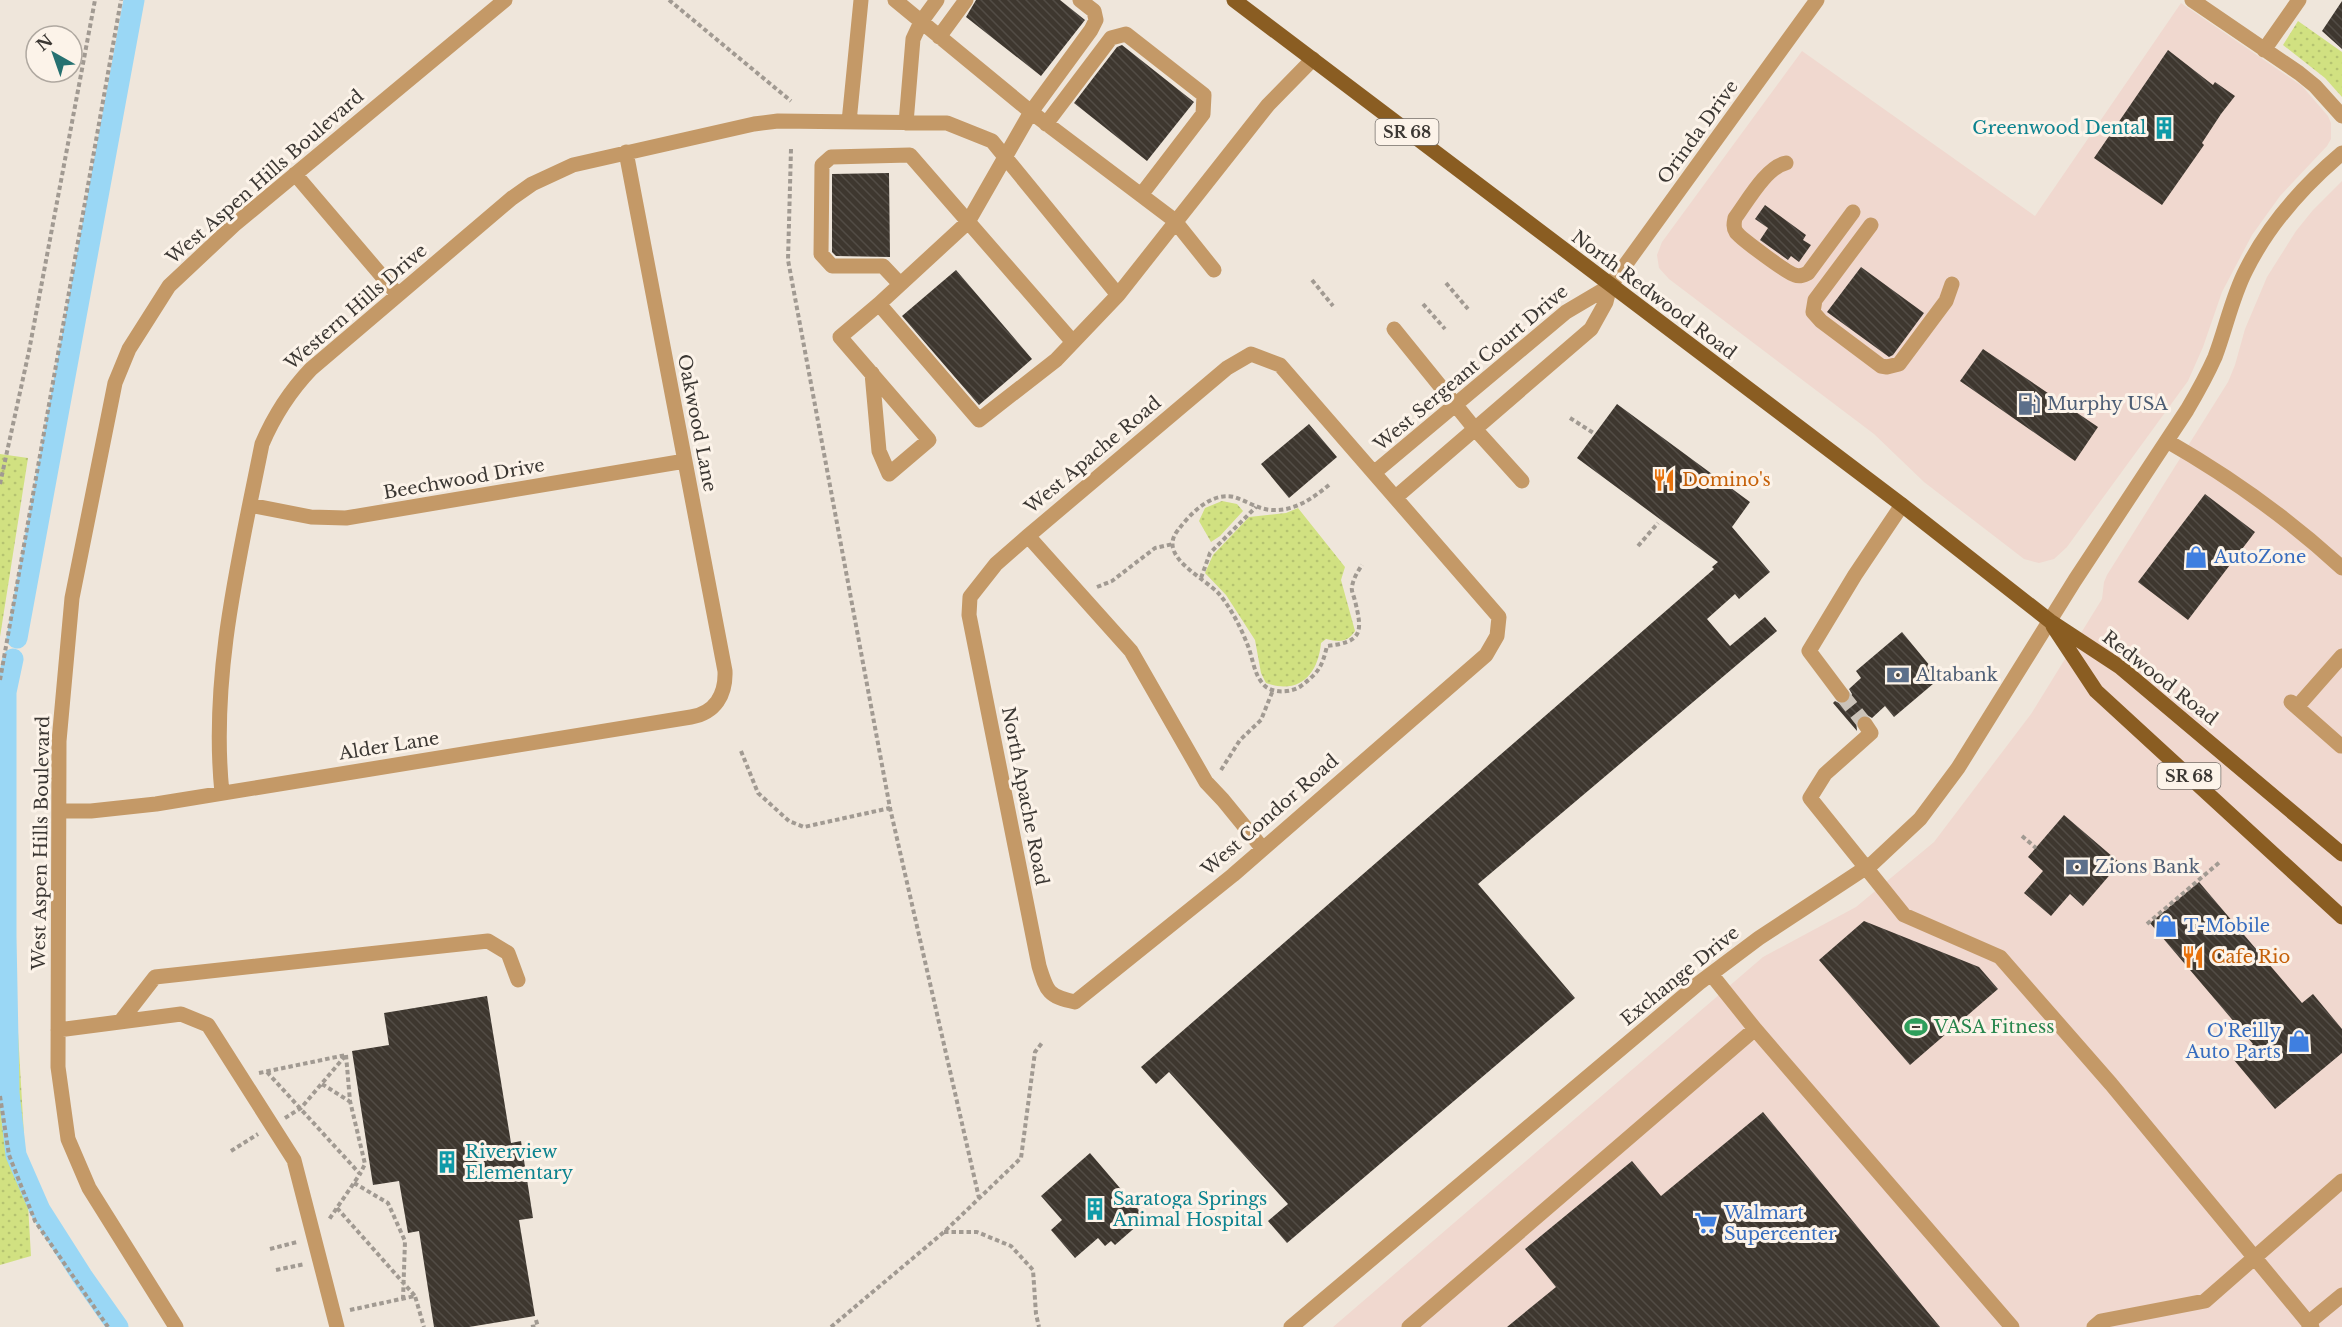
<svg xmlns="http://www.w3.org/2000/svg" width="2342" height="1327" viewBox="0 0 2342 1327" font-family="'Libre Baskerville',serif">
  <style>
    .commercial { fill: #f0d8cf }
    .park { fill: url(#park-dots) }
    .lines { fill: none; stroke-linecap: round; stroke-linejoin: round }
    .canal { stroke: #9ad7f5; stroke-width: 21 }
    .building { fill: url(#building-back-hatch) }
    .minor-tunnel { stroke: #cbc3b9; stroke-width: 15; stroke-dasharray: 15 8; stroke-linecap: butt }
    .path { stroke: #a19a92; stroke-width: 4; stroke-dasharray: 4.5 3; stroke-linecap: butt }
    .minor { stroke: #c49967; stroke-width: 15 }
    .major { stroke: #8a5d22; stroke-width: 15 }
    .labels { text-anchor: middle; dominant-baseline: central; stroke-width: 6; stroke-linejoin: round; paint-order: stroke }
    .shield { fill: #fcf3e9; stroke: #756f6a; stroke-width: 1.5 }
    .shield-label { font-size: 16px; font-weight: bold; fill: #3b3733 }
    .culture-label { font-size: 18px; fill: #0d838f; stroke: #fcf3e9; text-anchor: start }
    .street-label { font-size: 18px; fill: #3b3733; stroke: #fcf3e9 }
    .service-label { font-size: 18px; fill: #4e5e75; stroke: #fcf3e9; text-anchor: start }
    .food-label { font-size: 18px; fill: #c56008; stroke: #fcf3e9; text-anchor: start }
    .shop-label { font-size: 18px; fill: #366cbe; stroke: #fcf3e9; text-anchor: start }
    .leisure-label { font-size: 18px; fill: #27864d; stroke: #fcf3e9; text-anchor: start }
  </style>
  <defs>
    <pattern id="park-dots" width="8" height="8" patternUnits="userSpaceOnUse" patternTransform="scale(1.5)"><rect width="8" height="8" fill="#d1e181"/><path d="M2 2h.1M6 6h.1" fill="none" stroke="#b4c270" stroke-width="1.8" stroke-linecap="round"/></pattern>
    <pattern id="building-back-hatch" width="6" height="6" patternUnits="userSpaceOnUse" patternTransform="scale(1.5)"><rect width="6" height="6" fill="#3e372f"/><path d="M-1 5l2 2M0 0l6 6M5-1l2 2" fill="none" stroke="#524c45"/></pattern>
  </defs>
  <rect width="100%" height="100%" fill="#efe6db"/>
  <!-- commercial -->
  <path class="commercial" d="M2181,3L2302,86L2328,116L2331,123V139L2327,146L2280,196L2252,235L2222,292L2203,347L2188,381L2067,547L2054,559L2039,563L2024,559L1924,482L1874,434L1669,279L1659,268L1657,255L1662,242L1802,51L2035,216Z
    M2342,181V1327H1333L1763,957L1856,907L1934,842L2031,714L2102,599L2104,582L2107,575L2228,382L2235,365L2245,329L2267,277L2296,231L2313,210Z"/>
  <!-- park -->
  <path class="park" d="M2298,21L2342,52V97L2325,78L2283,45Z
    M0,454L28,458L0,637Z
    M1222,501L1237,504L1243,511L1220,536L1211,542L1199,521L1205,508Z
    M1298,508L1345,567L1341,580L1355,631C1347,643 1339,642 1326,639L1321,643C1318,675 1299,695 1266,683L1261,673L1255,640L1226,595L1205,573L1213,555L1249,517L1286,513Z
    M0,723L31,1256L0,1265Z"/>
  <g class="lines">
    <!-- canal -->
    <path class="canal" d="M17,638L134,0
      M13,659L6,692V937L9,1093L16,1155L40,1210L82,1276L118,1327"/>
  </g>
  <!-- building -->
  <path class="building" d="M976,0H1060L1085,20L1041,76L966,17Z
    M2342,1V49L2322,31Z
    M1122,45L1194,102L1147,161L1074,103L1117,47Z
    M2168,50L2213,85L2215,82L2235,96L2221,114L2202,143L2204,145L2162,205L2094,158Z
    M889,173L890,257L836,256L832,252V174Z
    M1765,205L1806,235L1803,240L1811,245L1799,262L1791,256L1788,260L1760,240L1768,228L1755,219Z
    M1861,267L1924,313L1893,355L1889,357L1827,312Z
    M956,270L1032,359L979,405L902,316Z
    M1983,349L2098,427L2075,461L1960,381Z
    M1617,404L1750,502L1732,527L1770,572L1739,599L1735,594L1707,619L1730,646L1765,617L1777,631L1478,884L1575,998L1287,1243L1268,1221L1288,1204L1169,1072L1156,1084L1141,1067L1714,569L1712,567L1718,562L1577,458Z
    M1309,424L1337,457L1289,498L1261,464Z
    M2205,494L2255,532L2188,620L2138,582Z
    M1902,632L1940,678L1894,717L1885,706L1872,718L1865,714L1860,716L1856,720L1857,731L1833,703L1835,701L1843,705L1848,702L1852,694L1849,689L1861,678L1856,671Z
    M2064,815L2120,863L2083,906L2070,894L2051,916L2024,893L2043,871L2028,857Z
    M2199,882L2302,1003L2313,994L2342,1029V1053L2275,1109L2234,1060L2253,1044L2150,923Z
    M1864,921L1979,967L1998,989L1910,1065L1819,960Z
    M487,996L511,1143L521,1141L533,1218L519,1220L535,1316L469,1327H434L419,1231L408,1233L399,1181L373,1185L352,1051L389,1045L384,1013Z
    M1763,1112L1940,1327H1507L1556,1287L1525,1249L1632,1161L1661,1196Z
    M1090,1153L1143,1215L1136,1221L1139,1224L1115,1245L1111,1241L1105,1246L1098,1238L1075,1258L1051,1230L1062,1220L1041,1196Z"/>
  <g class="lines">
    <!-- minor-tunnel -->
    <path class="minor-tunnel" d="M1842,695L1865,724"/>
    <!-- path -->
    <path class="path" d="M669,0L791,101
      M791,149L788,260L890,808L979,1198
      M1312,280L1333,306
      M1446,283L1468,309
      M1423,304L1445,329
      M1570,418L1595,434
      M0,484L29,351L95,0
      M1329,485C1313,498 1295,511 1273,510C1259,510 1247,501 1234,497C1211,492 1191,513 1178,530C1156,557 1206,578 1220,595C1232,610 1241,628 1248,646C1253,659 1254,674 1263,684C1271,694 1291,693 1301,686C1319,672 1322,667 1327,646C1362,642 1363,633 1355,601C1354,596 1351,591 1352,587C1353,579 1358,571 1362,565
      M1638,546L1658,523
      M1201,578L1210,553L1256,507
      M1097,587L1112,581L1155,548L1173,544
      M0,680L121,0
      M741,751L758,793L789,821L804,827L890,808
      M1221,770L1240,740L1261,720L1273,690
      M2022,836L2036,848
      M2147,924L2221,861
      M346,1055L350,1101L365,1164L360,1174
      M267,1072L360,1174L328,1221
      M259,1073L346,1055
      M322,1084L349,1101
      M0,1096L9,1155L35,1221L108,1327
      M285,1118L301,1108L346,1055
      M231,1151L258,1134
      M354,1183L388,1203L405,1241L403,1299
      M337,1208L415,1296
      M944,1232H977L1011,1246L1033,1270L1036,1314L1039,1327
      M270,1249L297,1242
      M276,1270L305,1264
      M350,1310L415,1296L424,1327
      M536,1320L538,1327
      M531,1327L537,1326
      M831,1327L944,1232L1021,1158L1035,1052L1042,1043"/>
    <!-- minor -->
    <path class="minor" d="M895,0L1031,112L1091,30L1096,20L1094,11L1080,0
      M2192,0L2299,73L2315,86L2342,116
      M939,37L966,0
      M2264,50L2299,0
      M849,122L861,0
      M906,123L913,39L921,22L937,0
      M1046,124L1111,38L1126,34L1204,95L1203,114L1141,195
      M1786,163C1766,167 1747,202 1735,218C1734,223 1733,227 1736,232C1740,238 1787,273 1795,275C1800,277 1804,275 1808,273L1853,212
      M295,174L398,295
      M1871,225L1815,300L1813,312L1821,321L1881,366L1887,367L1899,364L1946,301L1952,284
      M900,284L883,266H832L821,254L822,165L831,157L910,155L1072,341
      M1118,295L1056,360L979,420L879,304L968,222L1031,112L1174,220L1214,270
      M1394,329L1475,429L1522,481
      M1251,354L1280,365L1499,617L1497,636L1486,655L1233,875L1075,1002C1048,996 1047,992 1039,966L969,615L970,597L996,564L1028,536L1227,368Z
      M872,373L879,451L889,474L929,440L840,337L879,304
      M2167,441C2230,477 2289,519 2342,568
      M1375,472L1566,312L1610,286
      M1396,497L1591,329L1606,302L1610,286L1817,0
      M250,505L311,517L346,518L685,461
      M1028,536L1131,651L1206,782L1223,800L1263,849
      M1842,695L1809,651L1855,575L1902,505
      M2291,702L2341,746L2342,745
      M2297,707L2342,656
      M1865,724L1871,733L1825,774L1810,798L1904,915L2000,957L2111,1084L2312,1327
      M222,793C210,676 239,559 262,444C274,416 289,392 311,369L512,198L532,184L573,165L754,124L778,121L947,123L992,141L1118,295L1268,105L1313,59
      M59,811H91L156,804L691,717C715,713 726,695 725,671L626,152
      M1711,974L1755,1029
      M120,1022L155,977L488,941L508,953L518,980
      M58,1030L181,1014L208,1025L294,1160L337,1327
      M2308,1323L2342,1295
      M176,1327L89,1188L68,1139L58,1067L59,741L72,598L115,383L129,349L169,286L234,225L505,0
      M1291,1327L1699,983L1759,938L1873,863L1920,819L1958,768L2075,580L2187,410C2197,393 2207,375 2215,357C2226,328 2232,297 2246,270C2269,224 2303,186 2342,153
      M1409,1327L1755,1029L2012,1327
      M2094,1327L2101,1321L2205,1301L2342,1181"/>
    <!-- major -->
    <path class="major" d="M1234,0L1902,505L2050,621L2120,667L2342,854
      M2053,626L2096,691L2342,917"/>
  </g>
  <!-- icons -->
  <defs>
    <g id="building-bare" transform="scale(1.8)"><path d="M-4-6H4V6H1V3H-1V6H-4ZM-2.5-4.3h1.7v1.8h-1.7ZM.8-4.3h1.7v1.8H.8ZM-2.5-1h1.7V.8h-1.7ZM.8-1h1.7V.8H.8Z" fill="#0f9aa8" stroke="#fcf3e9" stroke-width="2.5" paint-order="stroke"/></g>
    <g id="fuel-bare" transform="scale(1.8)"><path d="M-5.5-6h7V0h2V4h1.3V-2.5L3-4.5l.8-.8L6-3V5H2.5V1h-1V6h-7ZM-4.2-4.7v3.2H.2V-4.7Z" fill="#5c6f8a" stroke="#fcf3e9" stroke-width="2.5" paint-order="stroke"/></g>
    <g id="restaurant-bare" transform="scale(1.8)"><path d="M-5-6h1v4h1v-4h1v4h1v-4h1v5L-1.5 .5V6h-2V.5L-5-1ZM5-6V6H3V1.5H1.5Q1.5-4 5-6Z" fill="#e8710a" stroke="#fcf3e9" stroke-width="2.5" paint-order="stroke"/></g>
    <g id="shop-bare" transform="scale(1.8)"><path d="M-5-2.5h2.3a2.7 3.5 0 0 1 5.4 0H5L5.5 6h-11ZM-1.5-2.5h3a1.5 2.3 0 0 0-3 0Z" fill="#3f7fe0" stroke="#fcf3e9" stroke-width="2.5" paint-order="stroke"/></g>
    <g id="bank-bare" transform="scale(1.8)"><path d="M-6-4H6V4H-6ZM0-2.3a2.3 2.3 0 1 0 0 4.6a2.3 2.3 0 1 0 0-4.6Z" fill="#5c6f8a" stroke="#fcf3e9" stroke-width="2.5" paint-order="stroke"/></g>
    <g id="stadium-bare" transform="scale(1.8)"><path d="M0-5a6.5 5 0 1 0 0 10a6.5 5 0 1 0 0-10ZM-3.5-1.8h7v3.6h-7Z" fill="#2e9e5b" stroke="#fcf3e9" stroke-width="2.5" paint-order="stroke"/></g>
    <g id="supermarket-bare" transform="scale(1.8)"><path d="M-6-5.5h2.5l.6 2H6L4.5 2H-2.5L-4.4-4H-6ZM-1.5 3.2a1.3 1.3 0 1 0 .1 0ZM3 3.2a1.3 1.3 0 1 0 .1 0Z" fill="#3f7fe0" stroke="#fcf3e9" stroke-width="2.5" paint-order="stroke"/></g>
  </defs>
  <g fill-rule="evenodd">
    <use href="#building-bare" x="2164" y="128"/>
    <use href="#fuel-bare" x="2029" y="404"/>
    <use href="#restaurant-bare" x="1664" y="480"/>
    <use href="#shop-bare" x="2196" y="557"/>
    <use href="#bank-bare" x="1898" y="675"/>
    <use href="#bank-bare" x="2077" y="867"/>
    <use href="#shop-bare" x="2166" y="926"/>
    <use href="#restaurant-bare" x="2193" y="957"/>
    <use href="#stadium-bare" x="1916" y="1027"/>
    <use href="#shop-bare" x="2299" y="1041"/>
    <use href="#building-bare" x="447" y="1162"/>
    <use href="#building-bare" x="1095" y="1209"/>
    <use href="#supermarket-bare" x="1706" y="1223"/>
  </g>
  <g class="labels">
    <!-- shield labels -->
    <g class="shield">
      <rect x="1375.5" y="119" width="63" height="26" rx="4.5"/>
      <rect x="2157.5" y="763" width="63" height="26" rx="4.5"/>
    </g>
    <g class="shield-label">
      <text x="1407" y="132">SR 68</text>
      <text x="2189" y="776">SR 68</text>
    </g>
    <!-- culture labels -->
    <g class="culture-label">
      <text x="2146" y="128" text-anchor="end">Greenwood Dental</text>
      <text x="465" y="1152">Riverview<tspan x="465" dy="21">Elementary</tspan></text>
      <text x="1113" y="1199">Saratoga Springs<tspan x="1113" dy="21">Animal Hospital</tspan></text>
    </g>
    <!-- street labels -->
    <g class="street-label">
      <text transform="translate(1698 132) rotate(-54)">Orinda Drive</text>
      <text transform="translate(265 177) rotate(-41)">West Aspen Hills Boulevard</text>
      <text transform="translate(1654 295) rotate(37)">North Redwood Road</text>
      <text transform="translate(356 307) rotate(-41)">Western Hills Drive</text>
      <text transform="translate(1471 368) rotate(-40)">West Sergeant Court Drive</text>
      <text transform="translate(697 423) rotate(79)">Oakwood Lane</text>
      <text transform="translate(1093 455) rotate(-40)">West Apache Road</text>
      <text transform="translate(464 479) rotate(-10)">Beechwood Drive</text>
      <text transform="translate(2160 678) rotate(38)">Redwood Road</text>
      <text transform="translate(389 746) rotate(-9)">Alder Lane</text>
      <text transform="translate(1025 796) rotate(79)">North Apache Road</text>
      <text transform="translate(1270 815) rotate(-41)">West Condor Road</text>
      <text transform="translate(41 843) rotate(-89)">West Aspen Hills Boulevard</text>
      <text transform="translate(1680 976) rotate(-39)">Exchange Drive</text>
    </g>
    <!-- service labels -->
    <g class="service-label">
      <text x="2047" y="404">Murphy USA</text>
      <text x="1916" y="675">Altabank</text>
      <text x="2095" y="867">Zions Bank</text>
    </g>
    <!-- food labels -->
    <g class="food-label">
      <text x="1682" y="480">Domino's</text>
      <text x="2211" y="957">Cafe Rio</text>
    </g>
    <!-- shop labels -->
    <g class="shop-label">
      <text x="2214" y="557">AutoZone</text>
      <text x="2184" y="926">T-Mobile</text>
      <text x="2281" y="1031" text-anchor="end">O'Reilly<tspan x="2281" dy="21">Auto Parts</tspan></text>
      <text x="1724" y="1213">Walmart<tspan x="1724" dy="21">Supercenter</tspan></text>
    </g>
    <!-- leisure labels -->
    <g class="leisure-label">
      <text x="1934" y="1027">VASA Fitness</text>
    </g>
  </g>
  <!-- north arrow -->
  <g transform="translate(54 54) rotate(320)"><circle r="28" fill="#fcf3e9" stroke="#afa8a0" stroke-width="1.5"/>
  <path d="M0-4.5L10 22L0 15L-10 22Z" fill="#267171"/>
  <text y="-9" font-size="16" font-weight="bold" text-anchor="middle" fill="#3b3733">N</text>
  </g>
</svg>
